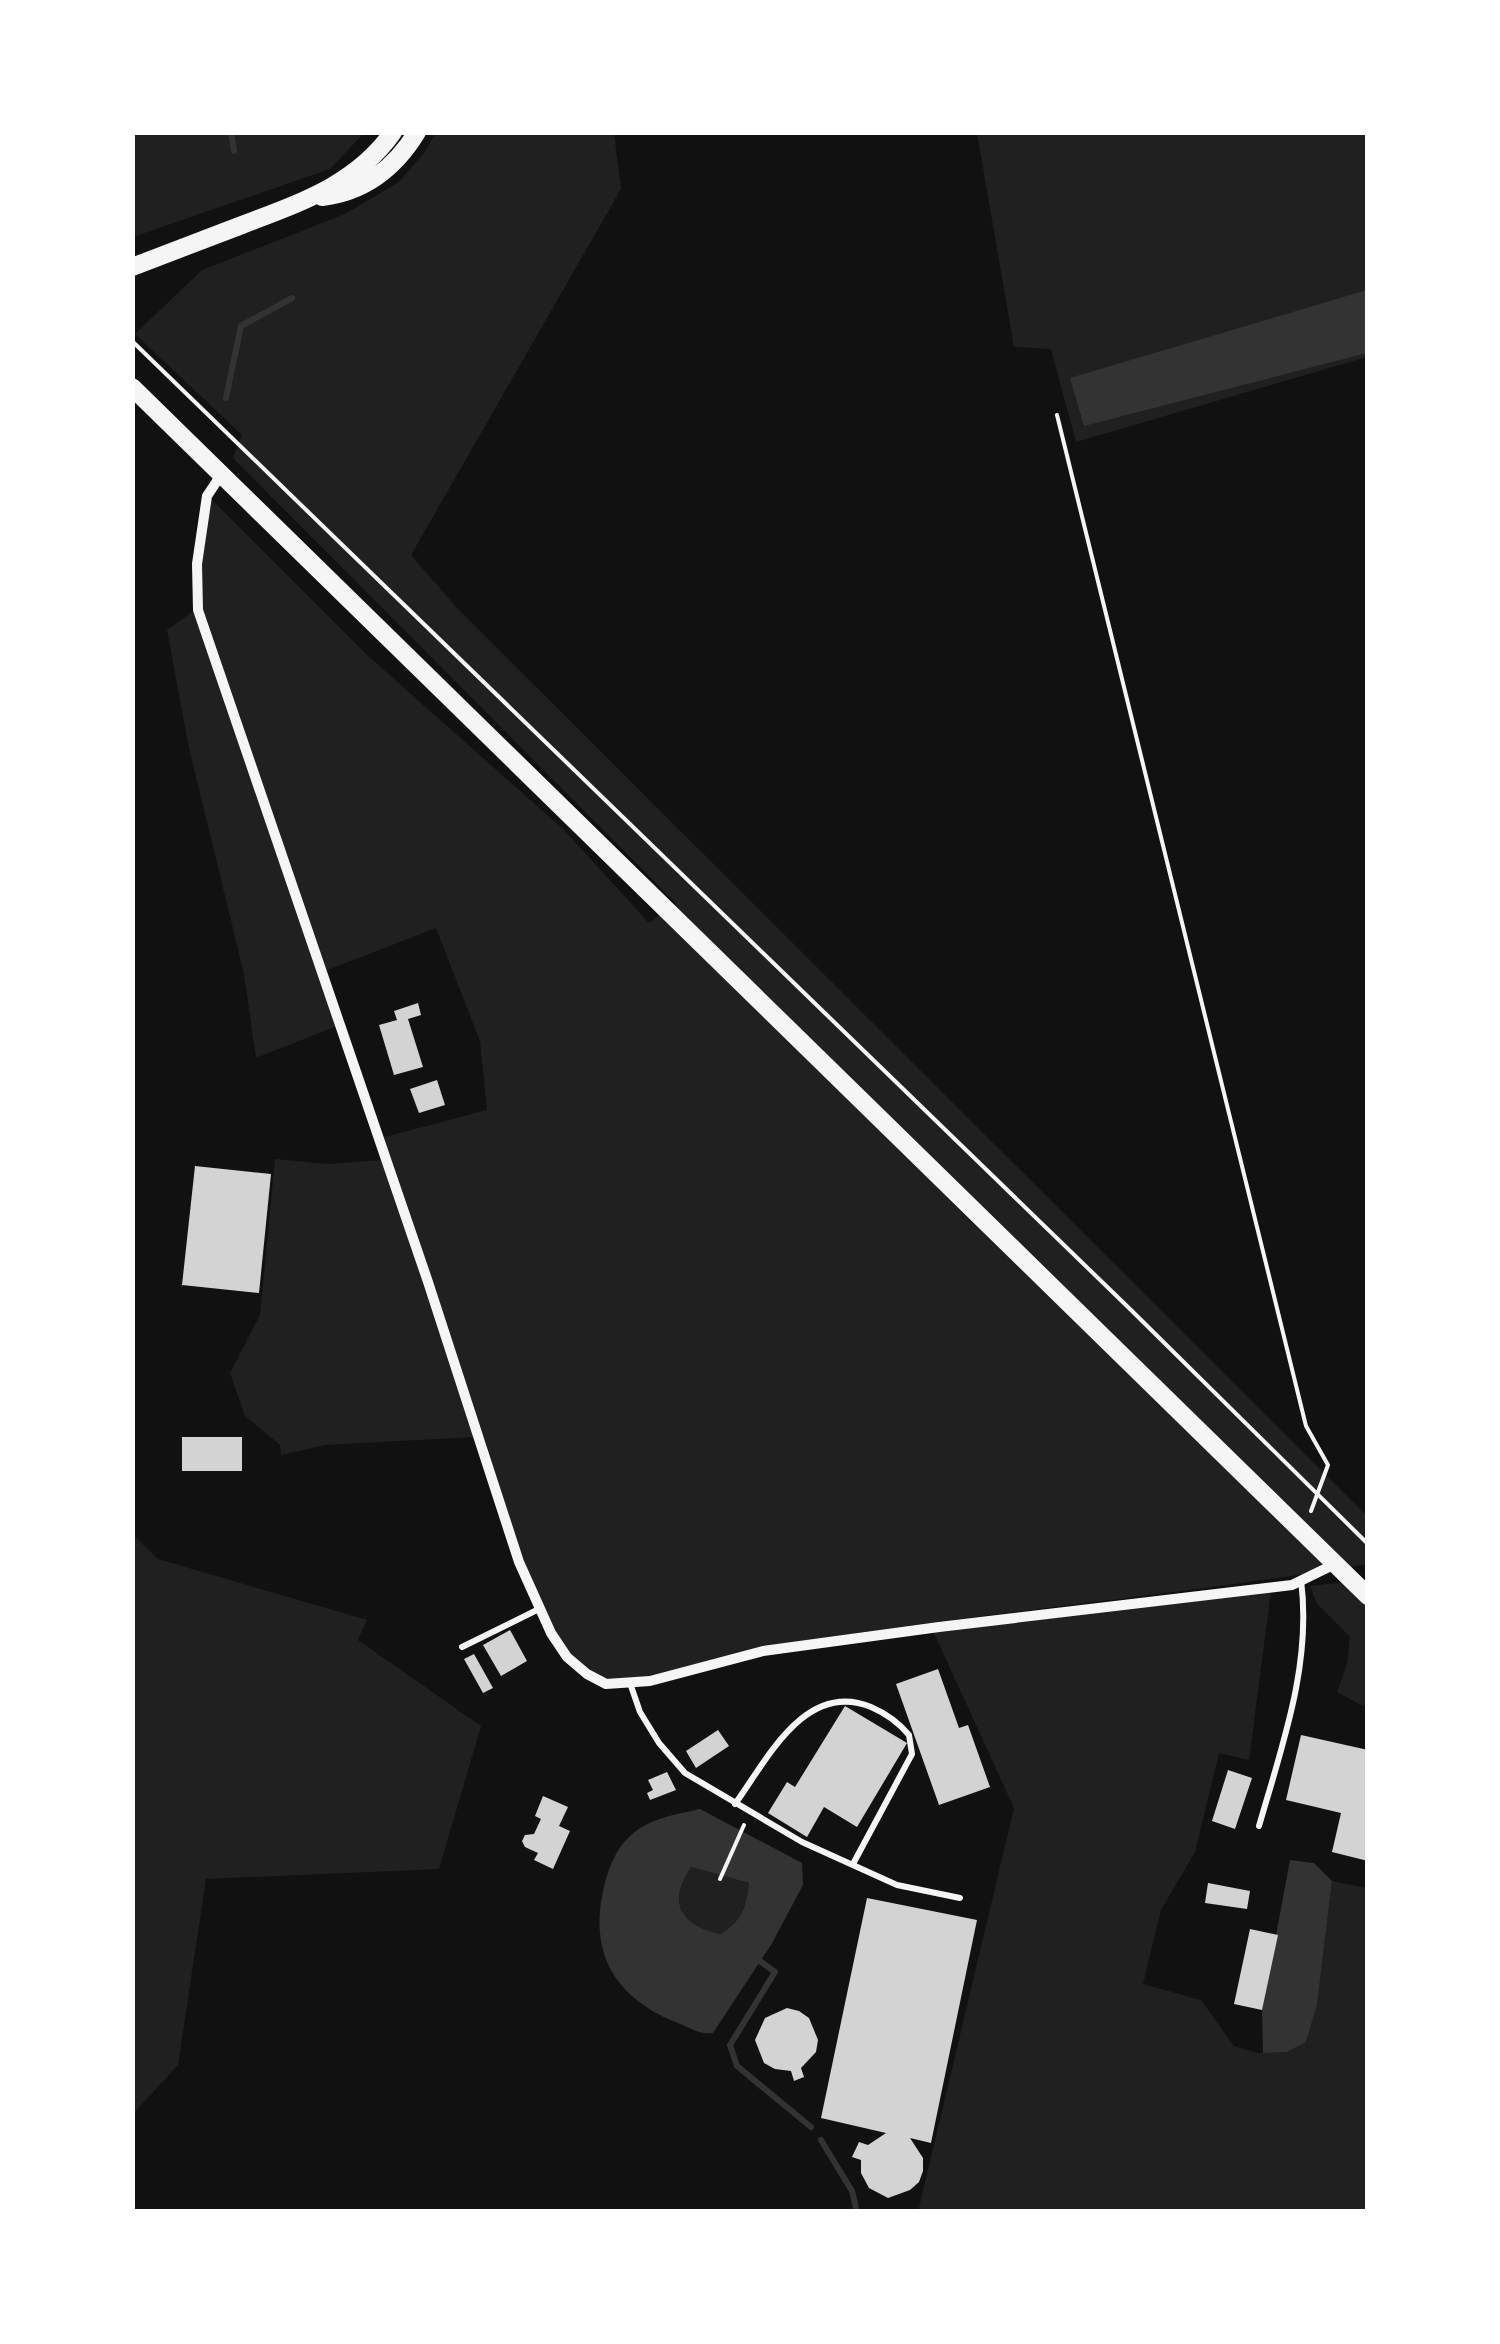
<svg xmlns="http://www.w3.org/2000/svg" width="1500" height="2344" viewBox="0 0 1500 2344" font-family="'Noto Sans',sans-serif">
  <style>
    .green { fill: #202020 }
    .water { fill: #333; fill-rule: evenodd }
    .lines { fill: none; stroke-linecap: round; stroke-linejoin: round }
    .stream { stroke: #333; stroke-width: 6 }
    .building { fill: #d3d3d3 }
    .path { stroke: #f5f5f5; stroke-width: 4 }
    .service { stroke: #f5f5f5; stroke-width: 6 }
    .minor { stroke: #f5f5f5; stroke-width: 10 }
    .secondary { stroke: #f5f5f5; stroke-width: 18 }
  </style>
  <rect width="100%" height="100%" fill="#111"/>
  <!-- green -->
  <path class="green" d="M132,133L133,132L364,133L330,169L133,237Z
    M435,133H614L621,189L411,555L457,608L1367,1516V1564C1169,1597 968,1613 769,1647C723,1655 626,1701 587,1670C530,1624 505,1499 482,1431C448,1333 414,1236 381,1138L487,1110L480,1041L436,928L325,971L200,609V564L209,497L367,655L564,830L649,923L676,903L233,458L242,435L135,334L202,270L345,214L399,182L425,152Z
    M977,133H1367V357L1076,442L1051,349L1014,347Z
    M195,610L337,1026L256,1058L244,974L189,748L167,630Z
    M275,1159L328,1164L382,1160L474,1437L325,1445L281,1455L280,1445L245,1416L230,1373L260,1315Z
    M132,1534L158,1559L367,1620L358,1640L481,1726L439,1869L206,1879L178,2065L133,2114Z
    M1346,1582L1367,1606V1708L1337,1692L1347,1664L1350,1637L1317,1604L1310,1586Z
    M1271,1591L1249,1760L1219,1753L1195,1852L1161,1910L1143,1984L1201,2000L1234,2046L1257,2053L1287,2052L1306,2042L1317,2005L1332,1881L1367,1888V2211L918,2212L1014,1808L933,1631Z
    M691,1867L749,1883C746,1908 742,1921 719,1934C680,1925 667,1902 691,1867Z"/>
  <!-- water -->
  <path class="water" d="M1367,290V353L1084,426L1070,378Z
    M700,1809L802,1863L803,1885L771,1945L713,2033C699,2035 691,2028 678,2023C617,1999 589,1956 603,1891C607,1872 615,1850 629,1837C649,1818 674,1815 700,1809ZM691,1867L749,1883C746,1908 742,1921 720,1934C680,1925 667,1902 691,1867Z
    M1290,1860L1314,1863L1332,1881L1317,2005L1306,2042L1287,2052L1263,2053L1262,2010Z"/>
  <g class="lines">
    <!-- stream -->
    <path class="stream" d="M231,132L234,151
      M226,398L241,326L292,298
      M760,1961L775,1972L730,2045L737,2066L811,2127
      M821,2140L852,2191L857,2212"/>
  </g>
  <!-- building -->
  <path class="building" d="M418,1003L421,1015L408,1019L423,1067L394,1075L379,1025L397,1020L394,1011Z
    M437,1080L445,1105L419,1113L410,1089Z
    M195,1166L271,1174L259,1293L182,1285Z
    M182,1437H242V1471H182Z
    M510,1630L527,1661L501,1676L483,1645Z
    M474,1654L493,1688L483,1693L464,1659Z
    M938,1669L959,1728L968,1725L990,1787L939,1805L896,1684Z
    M845,1706L907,1743L857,1827L824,1807L807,1837L768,1813L787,1782L795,1787Z
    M718,1730L729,1746L696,1768L686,1751Z
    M1301,1735L1368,1750V1861L1332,1852L1341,1813L1286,1800Z
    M1228,1770L1252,1778L1235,1829L1212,1821Z
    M667,1772L676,1790L650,1800L647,1793L653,1790L648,1780Z
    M543,1796L568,1807L559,1826L570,1831L553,1869L534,1860L538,1853L525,1847L522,1841L525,1835L534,1834L541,1819L535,1816Z
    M1208,1883L1250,1891L1247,1909L1205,1903Z
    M867,1898L977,1920L931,2143L910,2138L923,2158V2171L919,2182L910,2190L888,2198L869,2188L861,2173V2160L852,2157L859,2142L868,2145L886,2133L821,2118Z
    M1250,1929L1278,1935L1262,2010L1234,2004Z
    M787,2008L799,2011L809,2018L818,2040L816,2052L801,2068L804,2077L794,2081L791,2071L775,2069L764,2063L755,2040L765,2018Z"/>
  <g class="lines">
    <!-- path -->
    <path class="path" d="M132,341L1131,1310L1368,1544
      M1057,415L1306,1426L1328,1465L1311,1511
      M720,1879L744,1825"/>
    <!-- service -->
    <path class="service" d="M462,1647L539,1609
      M630,1683L640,1712L659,1743L685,1773L802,1842L897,1885L960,1898
      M735,1804C767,1760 805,1680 871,1707C885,1713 899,1723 909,1735L912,1754L853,1864
      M1259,1826C1282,1746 1312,1664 1301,1580"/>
    <!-- minor -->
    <path class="minor" d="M221,475L207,496L197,564L198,610L428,1282L519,1562L551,1633L567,1657L587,1674L606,1684L650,1681L763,1651L939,1627L1292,1585L1335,1564"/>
    <!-- secondary -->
    <path class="secondary" d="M322,197C364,192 395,168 417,132
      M132,267C169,253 206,239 242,225C299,203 356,185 393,132
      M132,387L1368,1596"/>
  </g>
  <!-- border -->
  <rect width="1500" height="2344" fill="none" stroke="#ffffff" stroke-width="270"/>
</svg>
